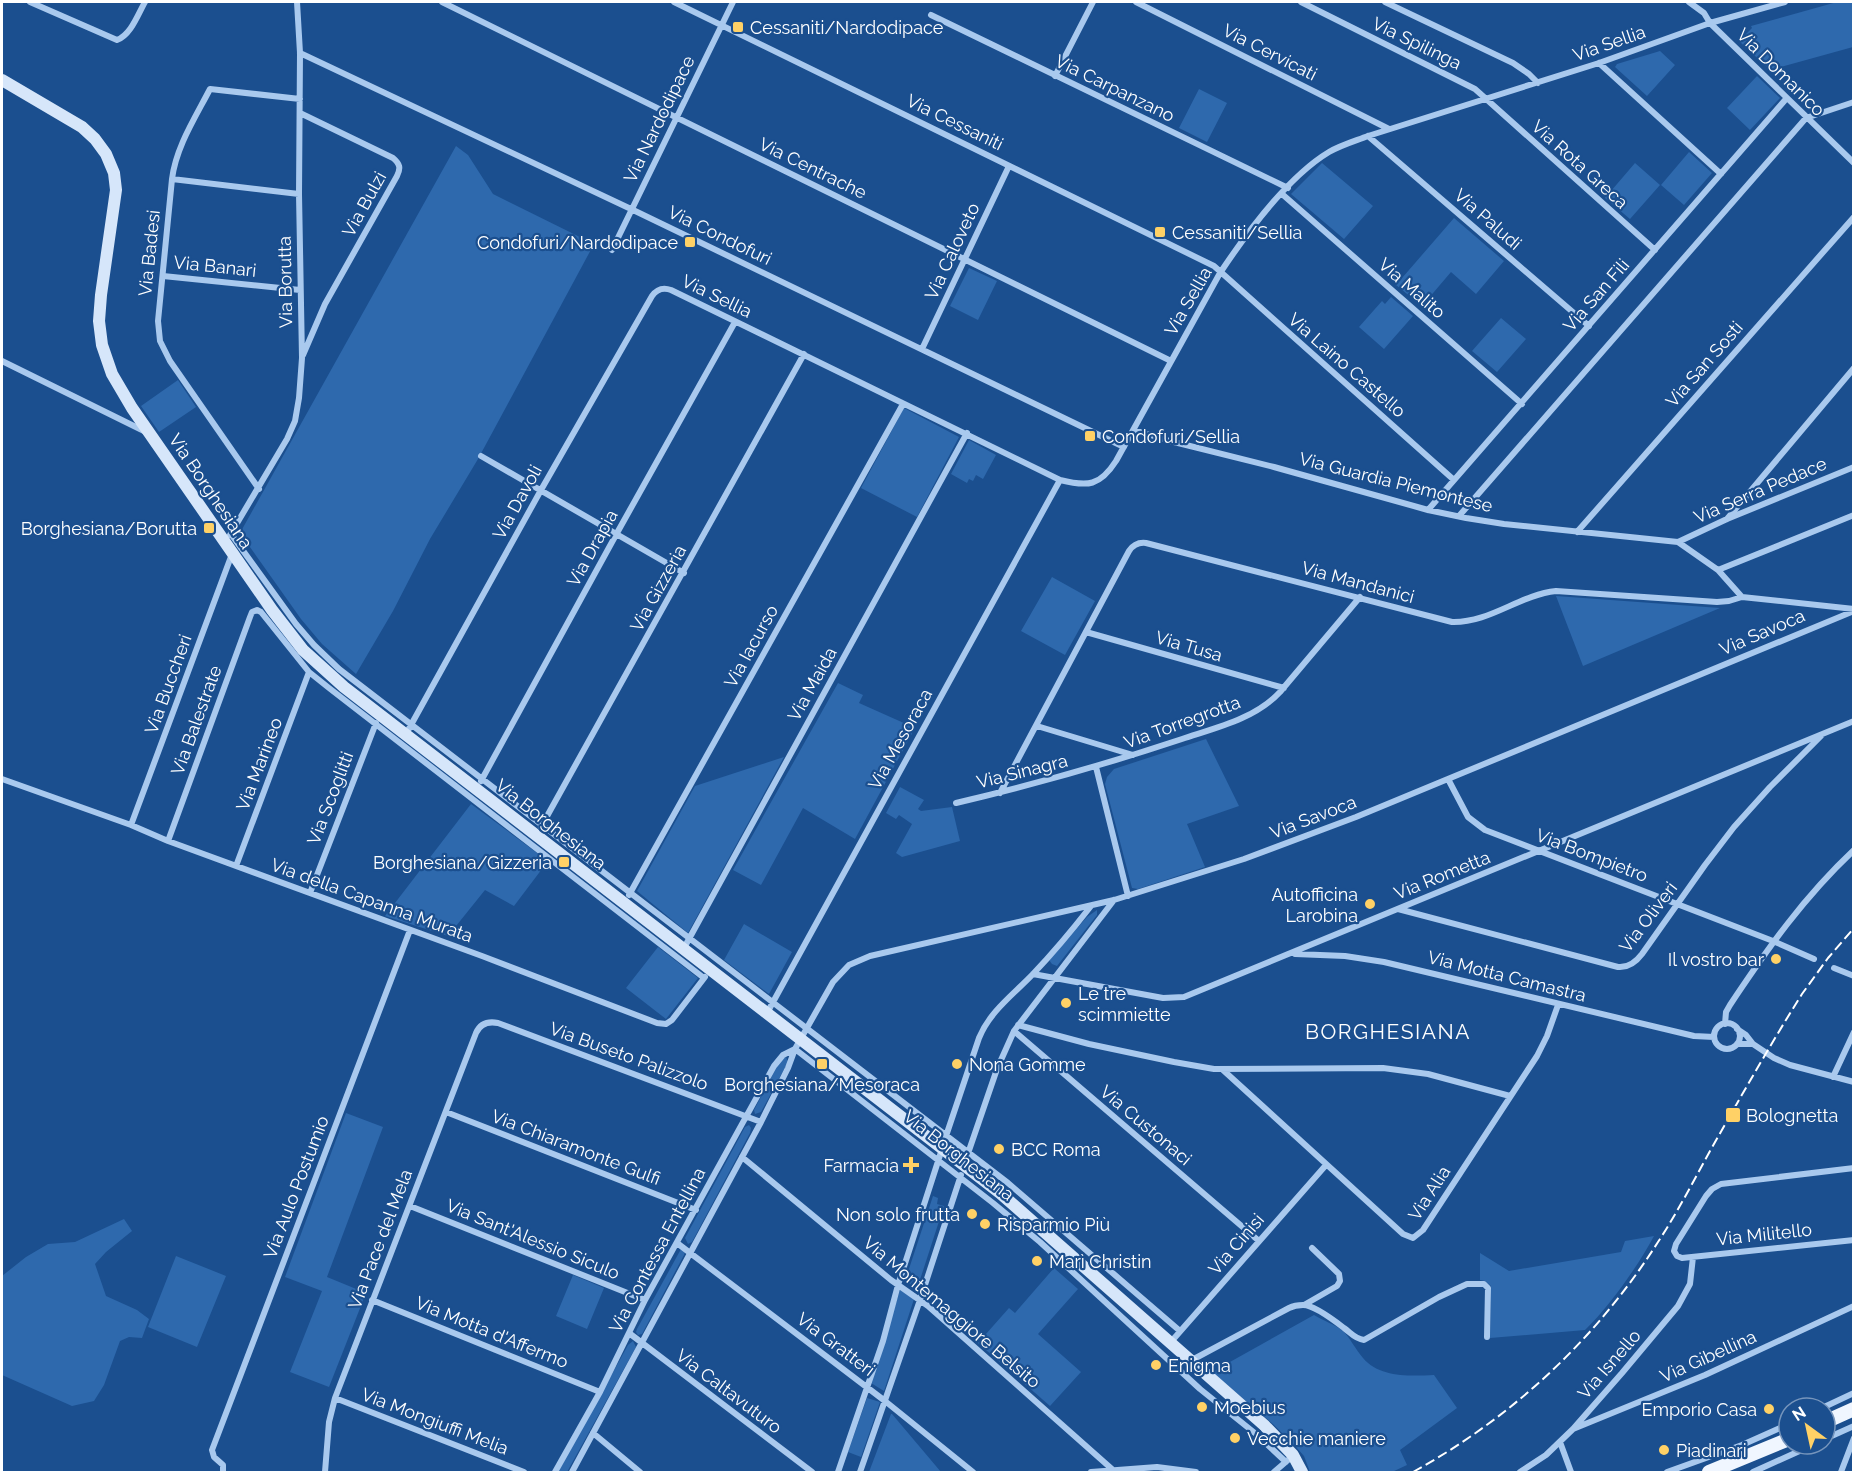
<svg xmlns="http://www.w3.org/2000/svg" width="1855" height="1474" viewBox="0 0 1855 1474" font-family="Raleway,sans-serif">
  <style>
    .green { fill: #2e69ad }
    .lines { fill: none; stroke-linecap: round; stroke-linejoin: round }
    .street { stroke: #a9c9ee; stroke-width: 6 }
    .secondary { stroke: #d6e6fa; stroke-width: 12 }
    .primary { stroke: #f0f6ff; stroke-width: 14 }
    .rail { stroke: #fff; stroke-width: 2; stroke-dasharray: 10 4.5; stroke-linecap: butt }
    .poi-dot { fill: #ffd166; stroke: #1b4f8f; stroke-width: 2 }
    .labels { text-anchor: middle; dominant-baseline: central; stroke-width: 4.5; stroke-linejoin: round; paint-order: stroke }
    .poi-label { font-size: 18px; fill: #fff; stroke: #1b4f8f; text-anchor: start }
    .street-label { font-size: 18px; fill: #fff; stroke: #1b4f8f }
    .quarter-label { font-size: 21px; letter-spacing: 1.5px; fill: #fff; stroke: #1b4f8f }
  </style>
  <rect width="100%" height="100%" fill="#1b4f8f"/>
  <!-- green -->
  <path class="green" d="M1837,2H1853V47L1770,70L1739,41L1752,28L1751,26Z
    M1660,51L1675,65L1647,96L1615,67L1617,64Z
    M1757,76L1780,98L1750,130L1727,108Z
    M1199,89L1227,103L1207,142L1179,128Z
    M456,146L468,155L493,194L594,244L478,459L430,539L393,611L356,674L322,644L301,619L240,533Z
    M1689,152L1712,173L1684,205L1661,185Z
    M1322,163L1373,206L1344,239L1291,194Z
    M1635,163L1660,185L1630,219L1605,198Z
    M1454,218L1504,261L1476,294L1451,272L1422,306L1396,285Z
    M969,268L997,281L978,320L950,306Z
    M1391,297L1413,316L1384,349L1359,327L1382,301L1385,304Z
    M1501,318L1526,339L1497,372L1472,351Z
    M178,380L196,407L159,432L141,406Z
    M904,408L959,437L917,517L861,488Z
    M969,440L996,455L983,479L976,475L973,481L969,479L967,483L951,474Z
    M1052,577L1095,601L1065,655L1021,631Z
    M1556,596L1720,608L1583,666Z
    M838,683L863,695L859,703L915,728L855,839L803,808L761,885L733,870Z
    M1206,739L1239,806L1187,824L1205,867L1138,889L1132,888L1105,784L1107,777L1114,769Z
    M784,757L688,933L637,891L695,786Z
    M900,787L924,800L918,809L921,811L952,807L960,841L902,857L896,853L912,824L899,815L896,819L886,813Z
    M471,804L548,861L514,906L485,890L448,936L385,916Z
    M1097,910V915L1057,966L1052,964L1049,960L1087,917Z
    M744,924L792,952L769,994L724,960Z
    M658,947L698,978L666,1019L626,988Z
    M786,1057L788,1062L761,1112L755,1114L754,1110L781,1059Z
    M346,1113L383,1127L327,1277L366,1293L329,1387L290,1372L322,1291L285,1277Z
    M749,1125L751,1128L750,1133L692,1242L688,1244L685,1238L745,1127Z
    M933,1196L938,1198L937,1204L944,1206L917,1289L905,1281Z
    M124,1219L132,1231L106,1252L95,1264L106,1296L137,1310L149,1319L142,1338L129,1337L120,1341L104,1385L94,1401L72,1406L2,1375V1276L26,1257L48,1244L75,1242Z
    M1654,1236C1638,1266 1609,1307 1585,1330L1490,1338L1491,1286L1485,1281L1480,1280V1253L1509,1271L1621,1252L1625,1241Z
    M681,1249L685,1252L684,1255L642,1334L638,1335L636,1332L637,1329Z
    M176,1256L226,1276L197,1347L148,1327Z
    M1054,1268L1078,1289L1038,1334L1081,1372L1050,1406L978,1343L1009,1308L1015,1313Z
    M573,1275L604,1288L587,1329L556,1316Z
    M900,1290L914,1299L884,1391L871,1383Z
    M1314,1315C1323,1321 1335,1324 1343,1331C1351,1339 1355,1349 1363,1358C1380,1378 1410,1376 1434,1375L1457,1408L1400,1450L1407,1465L1392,1472H1310L1304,1456L1296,1447L1273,1424L1212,1372Z
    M633,1341L636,1347L567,1472H558L628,1345Z
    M867,1398L880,1402L861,1457L848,1452Z
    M891,1414H892L941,1472H869Z"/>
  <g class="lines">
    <!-- street -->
    <path class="street" d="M30,2L117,40C131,35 138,14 145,2
      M442,2L1171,361
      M674,2L1214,266L1454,480
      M1136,2L1389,129
      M1301,2L1475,89L1655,250
      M1385,2L1513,63L1529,74L1538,83
      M1689,2L1704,13L1710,23L1854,163
      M931,15L1288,188
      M300,53L631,209L1124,447
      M1599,63L1721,174
      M1055,76L1093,2
      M300,113L393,158C400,164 401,168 397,176L325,304L303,355
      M1368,136L1589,326
      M172,179L299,194
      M1282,194L1522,404
      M612,250L733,2
      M163,276L300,290
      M922,349L1009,166
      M2,361L146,432
      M1134,430L1170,441L1274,467L1428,510L1466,518L1504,524L1678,542L1718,570L1742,597
      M481,456L684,573
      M259,489L170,361L160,341L158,321L172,179C176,147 195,118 210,89L300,99
      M1428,510L1786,99
      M1459,516L1806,118L1854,102
      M1727,519L1854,368
      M1577,532L1854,217
      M231,534L296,624L314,645L339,669L1008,1183L1180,1331
      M230,535L287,439L295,421L299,398L302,358L299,194L300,53L297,2
      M1678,542L1727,519L1854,467
      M1718,570L1854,515
      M1086,632L1284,688
      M1037,726L1133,755
      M406,734L541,490L652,296C657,289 663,287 671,290L1060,480C1088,487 1100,486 1116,461L1220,273C1246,234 1289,176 1329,152C1341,145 1355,141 1368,136L1599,63L1710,23L1785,2
      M1096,767L1128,896
      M2,779L131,825L168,841L482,956L657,1023L666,1024L672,1020L705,977
      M1448,779L1468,817L1485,830L1773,941L1814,959
      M481,781L617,533L735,322
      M1000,793L1129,551C1133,545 1138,542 1146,543L1452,622C1490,623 1519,595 1556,591L1717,602L1729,601L1742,597L1854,609
      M956,803C1032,785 1107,764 1182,739C1215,728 1255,719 1280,692L1360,597
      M131,825L232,554
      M541,827L804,354
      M168,841L250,617L252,612L257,610L261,612L309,672L329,688L704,978
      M236,866L309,672
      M310,893L376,723
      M629,895L903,404
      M1398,909L1618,967C1629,968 1636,962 1642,954L1705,865L1734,827L1770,787L1821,736
      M684,948L967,433
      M1295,954L1345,956L1384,962L1694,1036L1714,1037
      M1834,968L1854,976
      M1033,974L1163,998L1184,997L1854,721
      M767,1013L1060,480
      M1714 1036a13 13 0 1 1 26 0a13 13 0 1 1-26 0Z
      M1725,1024L1726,1012L1730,1005C1768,948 1804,897 1854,850
      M1018,1025L1089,1044L1174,1062L1214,1069L1383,1068L1428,1074L1510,1096
      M1014,1031L1259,1241
      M1737,1044H1753L1746,1035L1737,1029
      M1753,1044L1774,1058L1790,1065L1854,1082
      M795,1049L993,1203L1040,1242L1200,1389L1256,1434L1286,1462
      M1223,1070L1403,1234L1413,1238L1423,1230L1537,1056L1547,1036L1558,1005
      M1833,1077L1854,1032
      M446,1112L696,1210
      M945,1139L979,1038C990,1011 1014,994 1033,974C1054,952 1073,929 1091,906
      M742,1157L891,1280L928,1306L1113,1470
      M964,1165L997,1069L1014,1031L1114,900
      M1854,1168L1721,1184L1712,1189L1706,1196L1676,1244L1674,1251L1677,1256L1682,1258L1854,1240
      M410,1206L645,1300
      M677,1243L885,1401L973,1472
      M372,1300L600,1392
      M1304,1305L1337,1286L1340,1281L1339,1274L1312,1248
      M629,1333L812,1472
      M1170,1343L1326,1165
      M1192,1360L1289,1308C1293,1306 1298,1305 1303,1305C1314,1305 1335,1321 1344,1328C1351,1333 1355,1339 1364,1340L1439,1297L1467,1284H1484L1488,1288L1487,1337
      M335,1398L524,1472
      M1822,1408L1854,1393
      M1573,1429L1705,1375L1854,1306
      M593,1433L640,1472
      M1825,1439L1854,1426
      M1560,1442L1571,1472
      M223,1472V1465L214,1457L212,1450L410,930
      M325,1472L329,1422L335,1398L476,1033C480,1024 488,1021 498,1023L761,1122
      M555,1472L600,1392L645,1300L774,1066L783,1055L795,1049
      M572,1472L761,1122L788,1068L795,1049L833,982L849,965L870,956L1114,900L1244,859L1356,817L1854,611
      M838,1472L883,1341L898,1285L942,1149
      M860,1472L920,1300L961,1175
      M1091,1472L1157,1467L1196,1472
      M1274,1472L1288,1460
      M1520,1472L1546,1455L1573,1429L1622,1373L1678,1306L1690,1284L1693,1257
      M1667,1472L1742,1445L1789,1424
      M1753,1472L1815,1444
      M1841,1472L1854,1438"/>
    <!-- secondary -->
    <path class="secondary" d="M2,80L82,127L95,139L106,154L114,173L116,190L101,295L99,321L102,345L112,374L132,408L272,610L303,650L344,687L1000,1193L1264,1425L1293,1455L1302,1472"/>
    <!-- primary -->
    <path class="primary" d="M1825,1422L1854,1409
      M1709,1472L1789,1439"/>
    <!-- rail -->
    <path class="rail" d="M1413,1472C1513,1417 1597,1338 1658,1242C1677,1213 1693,1182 1710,1151C1740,1098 1770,1045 1802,994L1828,958L1854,928"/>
  </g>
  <!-- markers -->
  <g class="poi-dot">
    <rect x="732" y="21" width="12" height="12" rx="3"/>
    <rect x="1154" y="226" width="12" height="12" rx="3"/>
    <rect x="684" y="236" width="12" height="12" rx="3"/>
    <rect x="1084" y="430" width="12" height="12" rx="3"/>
    <rect x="203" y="522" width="12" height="12" rx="3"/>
    <rect x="558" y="856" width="12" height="12" rx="3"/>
    <circle cx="1370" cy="904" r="6"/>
    <circle cx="1776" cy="959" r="6"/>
    <circle cx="1066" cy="1003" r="6"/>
    <rect x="816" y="1058" width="12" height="12" rx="3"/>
    <circle cx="957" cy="1064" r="6"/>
    <rect x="1725" y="1107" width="16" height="16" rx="3"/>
    <circle cx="999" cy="1149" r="6"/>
    <path d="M908 1156h6v6h6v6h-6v6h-6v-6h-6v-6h6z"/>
    <circle cx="972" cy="1214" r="6"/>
    <circle cx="985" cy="1224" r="6"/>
    <circle cx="1037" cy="1261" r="6"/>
    <circle cx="1156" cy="1365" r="6"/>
    <circle cx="1202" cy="1407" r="6"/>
    <circle cx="1769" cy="1409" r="6"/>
    <circle cx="1235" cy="1438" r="6"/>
    <circle cx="1664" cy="1450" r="6"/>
  </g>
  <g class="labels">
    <!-- poi labels -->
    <g class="poi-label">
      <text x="750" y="27">Cessaniti/Nardodipace</text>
      <text x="1172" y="232">Cessaniti/Sellia</text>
      <text x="678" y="242" text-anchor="end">Condofuri/Nardodipace</text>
      <text x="1102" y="436">Condofuri/Sellia</text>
      <text x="197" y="528" text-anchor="end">Borghesiana/Borutta</text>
      <text x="552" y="862" text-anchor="end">Borghesiana/Gizzeria</text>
      <text x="1358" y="894" text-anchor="end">Autofficina<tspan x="1358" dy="21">Larobina</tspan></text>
      <text x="1764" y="959" text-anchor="end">Il vostro bar</text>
      <text x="1078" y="993">Le tre<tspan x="1078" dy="21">scimmiette</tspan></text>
      <text x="969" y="1064">Nona Gomme</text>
      <text x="822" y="1084" text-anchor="middle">Borghesiana/Mesoraca</text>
      <text x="1746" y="1115">Bolognetta</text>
      <text x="1011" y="1149">BCC Roma</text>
      <text x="899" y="1165" text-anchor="end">Farmacia</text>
      <text x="960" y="1214" text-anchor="end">Non solo frutta</text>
      <text x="997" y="1224">Risparmio Più</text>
      <text x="1049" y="1261">Marì Christin</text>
      <text x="1168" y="1365">Enigma</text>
      <text x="1214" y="1407">Moebius</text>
      <text x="1757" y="1409" text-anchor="end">Emporio Casa</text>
      <text x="1247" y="1438">Vecchie maniere</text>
      <text x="1676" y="1450">Piadinari</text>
    </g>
    <!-- street labels -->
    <g class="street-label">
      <text transform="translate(1417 43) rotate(26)">Via Spilinga</text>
      <text transform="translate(1609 43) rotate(-19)">Via Sellia</text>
      <text transform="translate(1270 52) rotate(27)">Via Cervicati</text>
      <text transform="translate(1781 72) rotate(45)">Via Domanico</text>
      <text transform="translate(1115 88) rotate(26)">Via Carpanzano</text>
      <text transform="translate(659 119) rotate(-64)">Via Nardodipace</text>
      <text transform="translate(955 122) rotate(26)">Via Cessaniti</text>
      <text transform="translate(1580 164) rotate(42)">Via Rota Greca</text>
      <text transform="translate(813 168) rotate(26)">Via Centrache</text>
      <text transform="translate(364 204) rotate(-61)">Via Bulzi</text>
      <text transform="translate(1488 219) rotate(41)">Via Paludi</text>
      <text transform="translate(720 235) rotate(26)">Via Condofuri</text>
      <text transform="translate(952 251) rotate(-65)">Via Caloveto</text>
      <text transform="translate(149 253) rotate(-84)">Via Badesi</text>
      <text transform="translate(215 266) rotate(6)">Via Banari</text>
      <text transform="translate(285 282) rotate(-91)">Via Borutta</text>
      <text transform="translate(1412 288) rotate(41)">Via Malito</text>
      <text transform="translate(1596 295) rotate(-49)">Via San Fili</text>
      <text transform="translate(717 296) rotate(26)">Via Sellia</text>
      <text transform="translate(1188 301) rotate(-60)">Via Sellia</text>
      <text transform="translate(1704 364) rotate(-49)">Via San Sosti</text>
      <text transform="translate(1347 365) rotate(41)">Via Laino Castello</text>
      <text transform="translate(1396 482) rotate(14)">Via Guardia Piemontese</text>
      <text transform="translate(1760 490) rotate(-23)">Via Serra Pedace</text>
      <text transform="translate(211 491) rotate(56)">Via Borghesiana</text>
      <text transform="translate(517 502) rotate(-61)">Via Davoli</text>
      <text transform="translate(592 548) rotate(-61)">Via Drapia</text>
      <text transform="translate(1358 582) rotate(15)">Via Mandanici</text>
      <text transform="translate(658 588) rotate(-61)">Via Gizzeria</text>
      <text transform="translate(1762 632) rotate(-23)">Via Savoca</text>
      <text transform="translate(751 646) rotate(-61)">Via Iacurso</text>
      <text transform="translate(1189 646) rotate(16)">Via Tusa</text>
      <text transform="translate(168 684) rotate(-70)">Via Buccheri</text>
      <text transform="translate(812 684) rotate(-61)">Via Maida</text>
      <text transform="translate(196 720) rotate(-70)">Via Balestrate</text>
      <text transform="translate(1182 722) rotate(-20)">Via Torregrotta</text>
      <text transform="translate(900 739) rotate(-61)">Via Mesoraca</text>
      <text transform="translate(259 764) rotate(-69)">Via Marineo</text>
      <text transform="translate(1022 771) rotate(-14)">Via Sinagra</text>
      <text transform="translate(330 798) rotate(-69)">Via Scoglitti</text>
      <text transform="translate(1313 817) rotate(-21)">Via Savoca</text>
      <text transform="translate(551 824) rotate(38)">Via Borghesiana</text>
      <text transform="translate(1592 855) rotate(21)">Via Bompietro</text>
      <text transform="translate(1442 875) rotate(-22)">Via Rometta</text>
      <text transform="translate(372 900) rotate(20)">Via della Capanna Murata</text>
      <text transform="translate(1648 917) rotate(-53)">Via Oliveri</text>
      <text transform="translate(1507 976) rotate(14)">Via Motta Camastra</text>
      <text transform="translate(629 1056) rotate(20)">Via Buseto Palizzolo</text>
      <text transform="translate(1146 1125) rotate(40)">Via Custonaci</text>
      <text transform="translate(576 1147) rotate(21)">Via Chiaramonte Gulfi</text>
      <text transform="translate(959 1155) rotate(38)">Via Borghesiana</text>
      <text transform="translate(296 1187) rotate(-69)">Via Aulo Postumio</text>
      <text transform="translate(1429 1193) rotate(-57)">Via Alia</text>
      <text transform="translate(1764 1234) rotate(-6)">Via Militello</text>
      <text transform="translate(380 1239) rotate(-69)">Via Pace del Mela</text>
      <text transform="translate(533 1239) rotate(22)">Via Sant'Alessio Siculo</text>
      <text transform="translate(1236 1244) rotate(-49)">Via Cinisi</text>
      <text transform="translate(657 1250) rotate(-62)">Via Contessa Entellina</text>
      <text transform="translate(952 1312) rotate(40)">Via Montemaggiore Belsito</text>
      <text transform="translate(492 1332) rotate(22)">Via Motta d'Affermo</text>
      <text transform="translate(836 1344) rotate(37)">Via Gratteri</text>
      <text transform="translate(1708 1356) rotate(-24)">Via Gibellina</text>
      <text transform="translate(1609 1364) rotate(-49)">Via Isnello</text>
      <text transform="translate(729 1391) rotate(37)">Via Caltavuturo</text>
      <text transform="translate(435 1421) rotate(21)">Via Mongiuffi Melia</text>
    </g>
    <!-- quarter labels -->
    <g class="quarter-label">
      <text x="1388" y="1031">BORGHESIANA</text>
    </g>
  </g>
  <!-- border -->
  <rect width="1855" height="1474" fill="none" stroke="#ffffff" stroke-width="6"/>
  <!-- north arrow -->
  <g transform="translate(1807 1426) rotate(327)"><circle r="28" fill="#1b4f8f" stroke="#7695bc" stroke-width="1.5"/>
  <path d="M0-4.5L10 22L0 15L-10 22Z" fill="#ffd166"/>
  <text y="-9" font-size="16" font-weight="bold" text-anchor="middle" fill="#ffffff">N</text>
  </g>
</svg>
